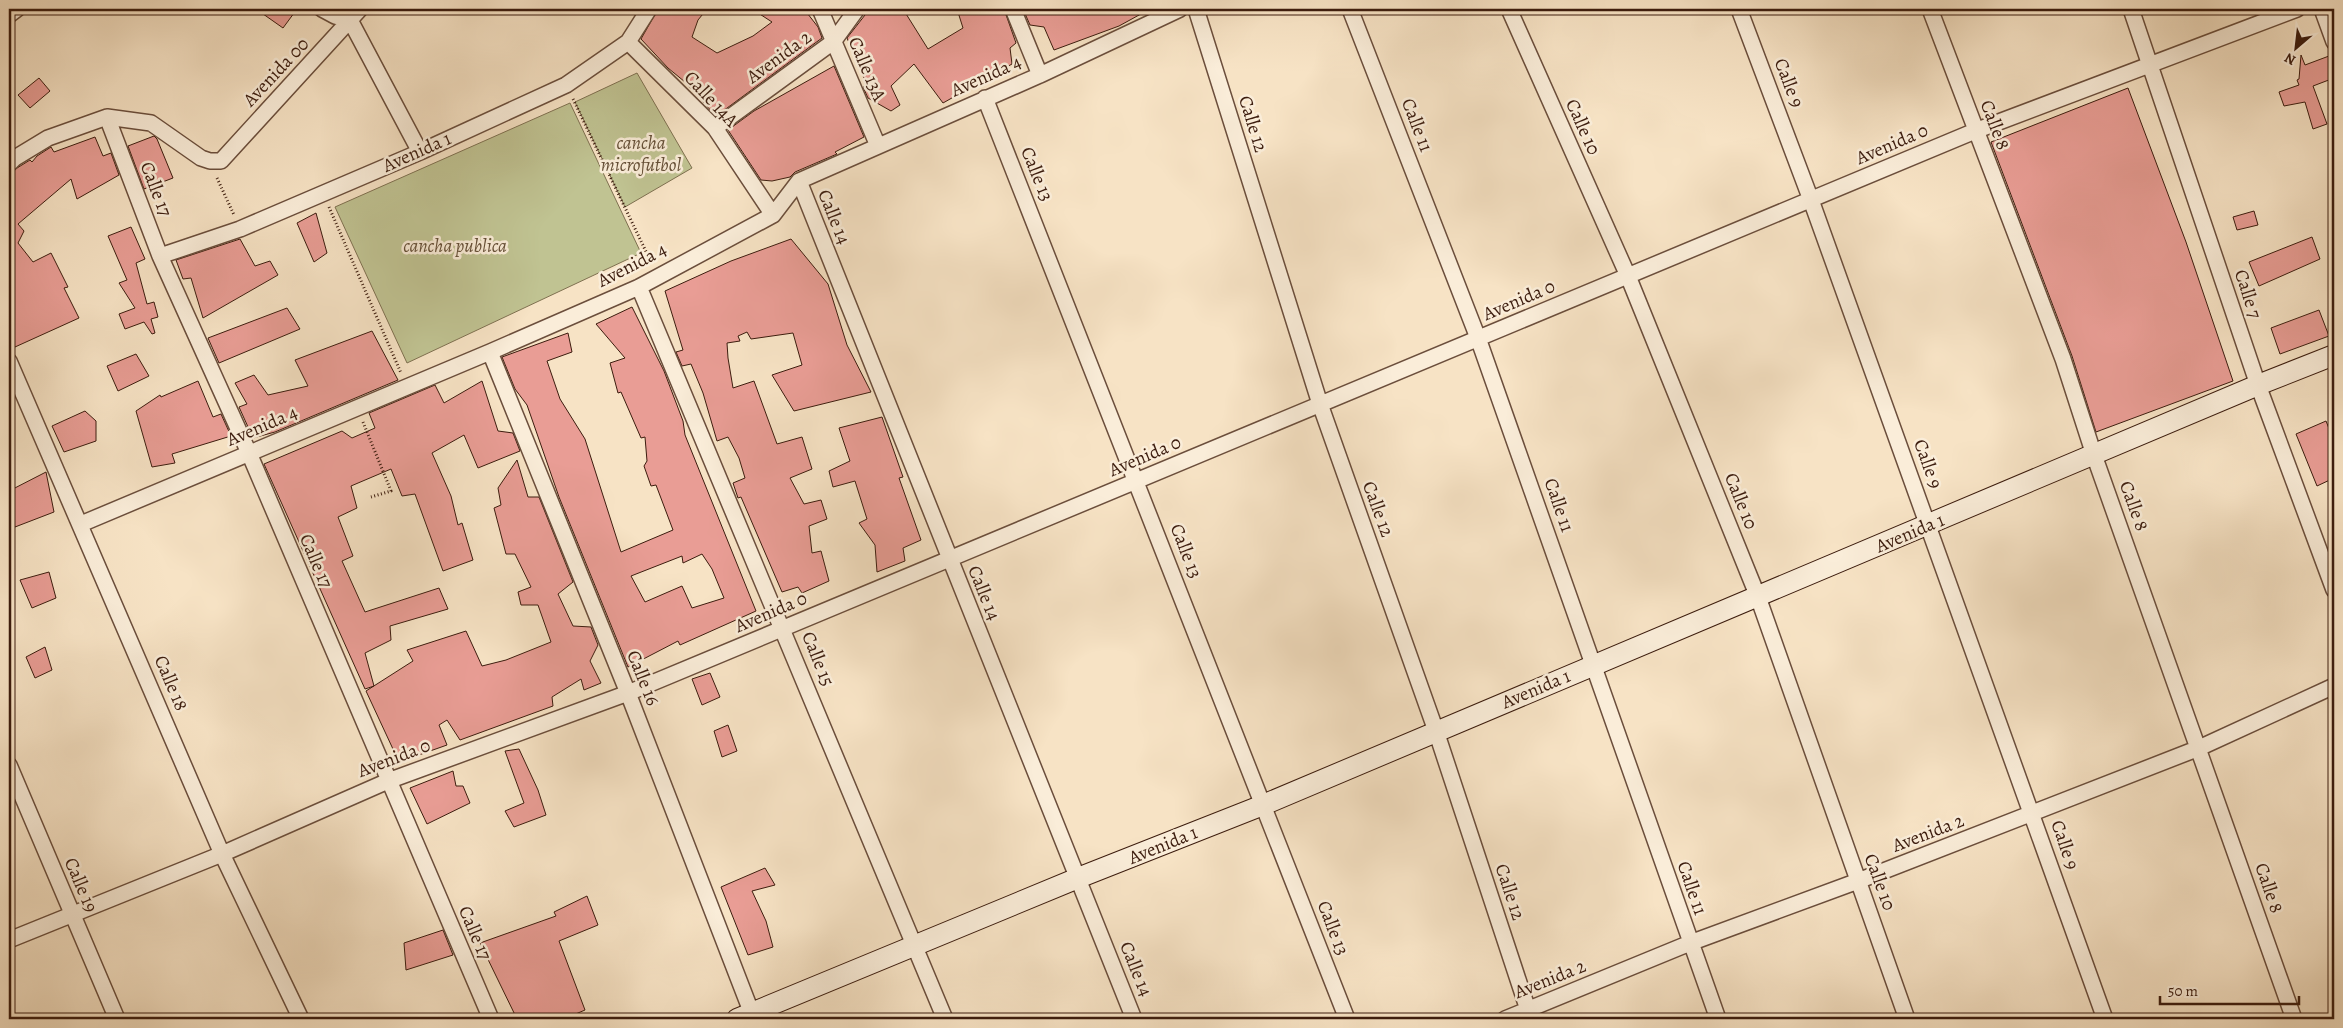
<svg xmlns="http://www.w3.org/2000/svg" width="2343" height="1028" viewBox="0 0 2343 1028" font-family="Alegreya,serif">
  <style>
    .green { fill: #c0c392; stroke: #7e7050 }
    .building { fill: #e99d95; stroke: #3c1c0e; fill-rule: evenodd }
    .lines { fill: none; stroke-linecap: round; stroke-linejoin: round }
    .street-casing { stroke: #6b4e3c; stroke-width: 18 }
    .secondary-casing { stroke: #3c1c0e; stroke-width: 22 }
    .path { stroke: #3c1c0e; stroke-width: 3; stroke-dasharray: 1 2.5; stroke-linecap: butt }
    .street { stroke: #faedd9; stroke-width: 15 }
    .secondary { stroke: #faedd9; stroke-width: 20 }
    .labels { text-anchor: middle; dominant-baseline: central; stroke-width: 5; stroke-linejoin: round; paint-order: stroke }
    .street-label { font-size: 19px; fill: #3c1c0e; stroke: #faedd9 }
    .park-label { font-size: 19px; font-style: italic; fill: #644e36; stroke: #faedd9 }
  </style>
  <rect width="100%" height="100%" fill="#f7e3c5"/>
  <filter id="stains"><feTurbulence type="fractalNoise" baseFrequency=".004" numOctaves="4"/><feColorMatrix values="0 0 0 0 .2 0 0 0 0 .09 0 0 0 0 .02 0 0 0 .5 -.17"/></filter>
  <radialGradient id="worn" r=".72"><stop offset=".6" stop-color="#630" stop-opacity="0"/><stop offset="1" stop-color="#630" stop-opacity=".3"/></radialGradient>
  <!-- green -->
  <path class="green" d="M637,73L692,168L625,207L575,102Z
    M570,103L641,253L407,363L335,207Z"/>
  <!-- building -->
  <path class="building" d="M256,9H297L283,28Z
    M658,9H707L698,20L692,37L717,53L753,36L772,22L752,9H804L818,27L822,38L723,111L714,114L685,82L668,68L641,39Z
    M866,9H903L928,49L963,28L957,9H1004L1016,43L1010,48L1012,64L943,103L914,64L891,86L900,105L891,111L868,98L863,87L867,85L847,38L865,15Z
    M1023,9H1150L1119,26L1054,50L1044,27L1030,25Z
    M2301,55L2305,65L2329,56L2334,70V78L2313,86L2327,124L2313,129L2305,102L2284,106L2279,92L2299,85L2297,80L2299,79Z
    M834,66L864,137L835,152L837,154L795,172L790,177L772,181L761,180L728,130L754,111Z
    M39,78L50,91L30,108L18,95Z
    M2128,88L2186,242L2233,381L2096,432L2072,356L1991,142Z
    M154,136L157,139L173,178L144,189L128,146Z
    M95,137L103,156L111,153L119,175L77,199L71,179L18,224L24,231L18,243L33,262L51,253L68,287L64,288L79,318L15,347L9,335V173L30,160L32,162L37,156L51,147L54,152Z
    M2254,211L2258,225L2237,230L2233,217Z
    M316,213L327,253L314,262L297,223Z
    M131,227L145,259L136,263L147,304L154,302L158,317L151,319L155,333L152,334L144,322L125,329L119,314L135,308L119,283L127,280L108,236Z
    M2312,237L2320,259L2259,286L2249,262Z
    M240,239L255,266L270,261L278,275L203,318L191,278L183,279L176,260Z
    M791,239L828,284L847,345L871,392L794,411L772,375L802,365L793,333L751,339L747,332L738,336L740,341L727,343L728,358L733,388L754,381L777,444L802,437L812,469L790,478L804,504L821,500L827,519L809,526L812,553L821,551L829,581L802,593L798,587L782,592L741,497L738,498L733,483L745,478L739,458L728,437L717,441L703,393L691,364L682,366L676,352L683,350L665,291L731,261Z
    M632,307L664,371L683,421L685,435L756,611L680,645L678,641L628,667L559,497L527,405L515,389L502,357L568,333L572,352L547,361L560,399L585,439L621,552L673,530L656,485L651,486L644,466L647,461L645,437L641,438L621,392L618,393L610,363L625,358L596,324ZM702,554L712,569L724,598L692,608L682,586L645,602L631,576L682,556L683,563Z
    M287,308L300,329L219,363L208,338Z
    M2319,310L2329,336L2280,354L2271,328Z
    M372,331L398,380L275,432L253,438L239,407L247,404L235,383L254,375L268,395L308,386L295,360Z
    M136,354L149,376L118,391L107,366Z
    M198,381L213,417L221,414L231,436L172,454L175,463L152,467L136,411L160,395L161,397Z
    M482,381L498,431L513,433L520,451L478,468L464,435L432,453L451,496L458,525L462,523L473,560L443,571L415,494L402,496L391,469L351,486L357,508L338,517L353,556L342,561L365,612L439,588L448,609L390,626L391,640L365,653L374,686L365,689L264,464L342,431L352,438L375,428L369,413L435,385L444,403Z
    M85,411L96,421V441L64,452L52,426Z
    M882,417L903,477L899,478L921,540L903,548L905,561L877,572L875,545L859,523L867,519L855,481L833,487L829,471L850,461L839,428Z
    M2326,421L2334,441V478L2317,486L2296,434Z
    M517,460L528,497H539L573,582L558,594L573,626L591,627L598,645L590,661L601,683L584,690L581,679L552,697L553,706L460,740L447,720L439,725L447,745L399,762L366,691L413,661L407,650L466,631L482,666L506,660L551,642L538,605H521L518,592L531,587L515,554H506L494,508L501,505L498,488Z
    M46,472L54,512L15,527L9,506V491Z
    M49,572L56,598L32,608L20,580Z
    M45,647L52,670L35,678L26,657Z
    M710,673L720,697L702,705L692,679Z
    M728,725L737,751L722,757L714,731Z
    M519,749L538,790L546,815L514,827L505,811L524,803L505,751Z
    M453,771L456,786H463L470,803L427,824L410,788Z
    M765,868L775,885L752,891L766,921L773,947L748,955L721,887Z
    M587,896L598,925L559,941L585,1010L564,1019H517L480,943L556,916L554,912Z
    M443,930L453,955L406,970L404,943Z"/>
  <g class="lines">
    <!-- street casing -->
    <g class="street-casing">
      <path id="street" d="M322,9L335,16L350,20L420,152
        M820,9L878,146
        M1013,9L1040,75
        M1196,9L1320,404L1436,731L1531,1019
        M1350,9L1478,338L1718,1019
        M1509,9L1628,276L1758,597L1907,1019
        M1739,9L1811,200L2105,1019
        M1930,9L2063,359L2094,455L2294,1019
        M2131,9L2258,385L2334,590
        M2322,9L2334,42
        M9,15L17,9
        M628,42L715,128L773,215
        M985,98L1347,1019
        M107,117L160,256L249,453L491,1019
        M715,128L833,42L857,9
        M9,164L15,158L48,138L107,117L151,123L201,158L210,161H221L360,9
        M799,181L1134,1019
        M160,256L240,229L420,152L566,85L628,42L649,9
        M639,287L945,1019
        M490,352L628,693L754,1019
        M9,361L222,854L301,1019
        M81,524L490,352L639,287L773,215L799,181L1040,75L1180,9
        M9,765L117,1019
        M9,940L222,854L388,781L628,693L1975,131L2297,9
        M1505,1019L1690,943L1858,881L2199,748L2334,686"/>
    </g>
    <!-- secondary casing -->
    <g class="secondary-casing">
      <path id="secondary" d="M737,1019L1078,878L1263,805L2258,385L2334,355"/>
    </g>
    <!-- path -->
    <path class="path" d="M573,99L651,262
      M217,178L234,215
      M329,207L401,373
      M363,422L391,491L371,497"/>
    <!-- street -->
    <use href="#street" class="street"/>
    <!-- secondary -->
    <use href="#secondary" class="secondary"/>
  </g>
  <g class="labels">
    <!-- street labels -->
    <g class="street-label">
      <text transform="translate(779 57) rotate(-36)">Avenida 2</text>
      <text transform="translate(867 69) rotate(67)">Calle 13A</text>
      <text transform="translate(276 72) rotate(-47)">Avenida 00</text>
      <text transform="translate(986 76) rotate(-24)">Avenida 4</text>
      <text transform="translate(1789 83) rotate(69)">Calle 9</text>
      <text transform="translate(711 99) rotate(47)">Calle 14A</text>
      <text transform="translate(1253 124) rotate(73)">Calle 12</text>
      <text transform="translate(1417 125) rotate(69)">Calle 11</text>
      <text transform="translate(1995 125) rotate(69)">Calle 8</text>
      <text transform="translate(1583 127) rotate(66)">Calle 10</text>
      <text transform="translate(1892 144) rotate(-23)">Avenida 0</text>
      <text transform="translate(417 152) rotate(-24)">Avenida 1</text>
      <text transform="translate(1037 174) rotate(68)">Calle 13</text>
      <text transform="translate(156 189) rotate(69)">Calle 17</text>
      <text transform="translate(834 217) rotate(68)">Calle 14</text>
      <text transform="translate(632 265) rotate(-27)">Avenida 4</text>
      <text transform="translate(2248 294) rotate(72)">Calle 7</text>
      <text transform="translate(1519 300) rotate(-23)">Avenida 0</text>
      <text transform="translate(262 426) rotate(-23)">Avenida 4</text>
      <text transform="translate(1145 456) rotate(-23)">Avenida 0</text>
      <text transform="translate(1928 464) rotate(70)">Calle 9</text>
      <text transform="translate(1741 501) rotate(68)">Calle 10</text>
      <text transform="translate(1559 505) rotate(71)">Calle 11</text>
      <text transform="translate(2134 506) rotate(70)">Calle 8</text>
      <text transform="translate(1378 509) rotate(70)">Calle 12</text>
      <text transform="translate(1910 533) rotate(-23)">Avenida 1</text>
      <text transform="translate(1186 551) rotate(69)">Calle 13</text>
      <text transform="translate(316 561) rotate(67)">Calle 17</text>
      <text transform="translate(984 593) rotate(68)">Calle 14</text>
      <text transform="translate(771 612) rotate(-23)">Avenida 0</text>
      <text transform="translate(818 659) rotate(68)">Calle 15</text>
      <text transform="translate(643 678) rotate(68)">Calle 16</text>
      <text transform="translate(171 683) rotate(67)">Calle 18</text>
      <text transform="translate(1536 689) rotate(-23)">Avenida 1</text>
      <text transform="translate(394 758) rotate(-21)">Avenida 0</text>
      <text transform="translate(1928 833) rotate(-21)">Avenida 2</text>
      <text transform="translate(1163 845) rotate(-22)">Avenida 1</text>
      <text transform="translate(2065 845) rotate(71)">Calle 9</text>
      <text transform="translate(1880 882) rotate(70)">Calle 10</text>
      <text transform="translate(81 885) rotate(67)">Calle 19</text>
      <text transform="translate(1692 888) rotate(71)">Calle 11</text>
      <text transform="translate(2269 888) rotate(71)">Calle 8</text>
      <text transform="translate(1510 892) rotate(72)">Calle 12</text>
      <text transform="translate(1333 928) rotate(69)">Calle 13</text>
      <text transform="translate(475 933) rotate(67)">Calle 17</text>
      <text transform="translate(1136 969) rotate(68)">Calle 14</text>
      <text transform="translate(1550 979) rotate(-22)">Avenida 2</text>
    </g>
    <!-- park labels -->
    <g class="park-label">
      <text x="641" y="143">cancha<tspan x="641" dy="22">microfutbol</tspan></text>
      <text x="455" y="246">cancha publica</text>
    </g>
  </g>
  <!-- margin -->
  <rect width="2343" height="1028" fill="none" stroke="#f7e3c5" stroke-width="30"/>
  <rect x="10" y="10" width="2323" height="1008" fill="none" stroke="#3c1c0e" stroke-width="2.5"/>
  <rect x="15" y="15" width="2313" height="998" fill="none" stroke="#3c1c0e"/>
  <!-- north arrow -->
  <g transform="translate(2296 48) rotate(208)" stroke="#faedd9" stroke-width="4" paint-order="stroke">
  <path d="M0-4L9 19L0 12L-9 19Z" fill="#3c1c0e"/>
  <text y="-8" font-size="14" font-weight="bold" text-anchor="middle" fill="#3c1c0e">N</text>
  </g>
  <!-- scale -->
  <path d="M2160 996v8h139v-8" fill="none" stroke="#3c1c0e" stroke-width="2.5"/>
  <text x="2168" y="996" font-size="15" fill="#3c1c0e" stroke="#faedd9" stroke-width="4" paint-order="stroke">50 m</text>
  <rect width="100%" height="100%" filter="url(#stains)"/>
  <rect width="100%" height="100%" fill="url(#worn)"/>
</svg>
